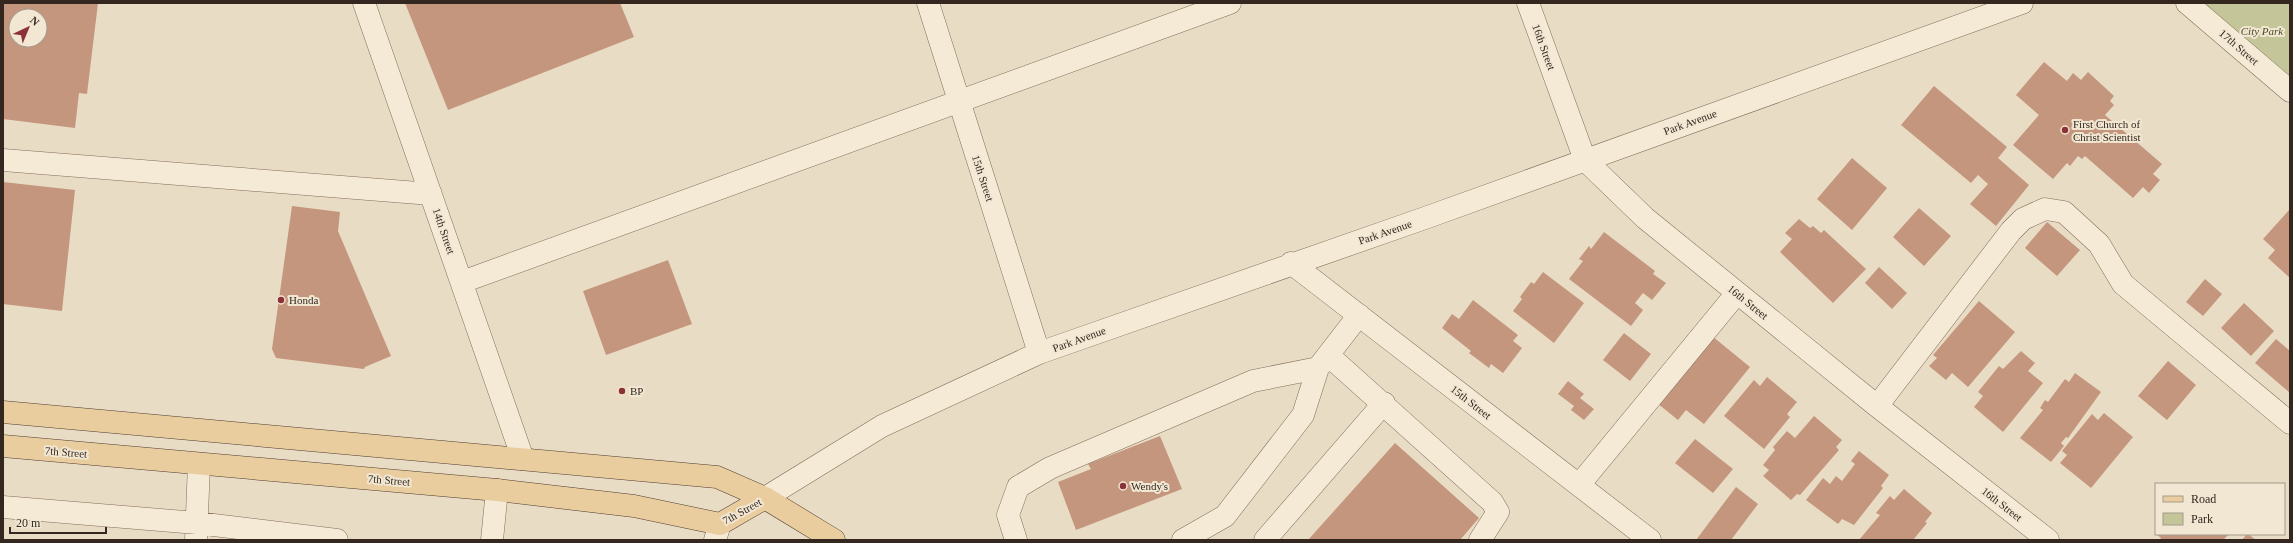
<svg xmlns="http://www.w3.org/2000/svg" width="2293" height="543" viewBox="0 0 2293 543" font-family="Georgia,serif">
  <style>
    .green { fill: #c4c699 }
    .building { fill: #c4967d; fill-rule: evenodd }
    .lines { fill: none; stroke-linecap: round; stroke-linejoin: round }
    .minor-casing { stroke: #826e5c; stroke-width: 23 }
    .major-casing { stroke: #503d30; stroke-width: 23 }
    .minor { stroke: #f5ead6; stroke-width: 22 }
    .major { stroke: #e9cd9f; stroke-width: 22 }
    .poi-dot { fill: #8b3238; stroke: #f2e7d3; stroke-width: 1.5 }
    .labels { text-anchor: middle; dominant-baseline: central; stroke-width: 4; stroke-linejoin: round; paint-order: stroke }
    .park-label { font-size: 11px; font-style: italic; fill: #474e27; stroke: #f2e7d3 }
    .street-label { font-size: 11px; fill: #33271f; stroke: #f2e7d3 }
    .poi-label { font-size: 11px; fill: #33271f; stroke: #f2e7d3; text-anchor: start }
  </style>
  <rect width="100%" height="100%" fill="#e9dcc4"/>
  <!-- green -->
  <path class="green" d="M2187,3H2290V91Z"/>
  <!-- building -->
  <path class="building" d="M3,3H98L87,94L79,93L75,128L3,119ZM16,16H40V40H16Z
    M405,3H620L634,37L448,110Z
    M2044,62L2067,81L2073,73L2081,80L2088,72L2114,96L2110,101L2114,105L2105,115L2162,164L2153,174L2160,180L2149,193L2143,187L2133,198L2085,156L2082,159L2078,156L2070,166L2067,163L2053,179L2013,145L2039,115L2016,95Z
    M1934,86L2007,147L1998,158L2029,185L1996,226L1970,204L1988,184L1978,175L1971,183L1901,125Z
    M1852,158L1887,188L1852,230L1817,199Z
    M3,182L75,190L62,311L3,304Z
    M292,206L340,212L338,231L391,356L365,367L364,369L276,358L272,349Z
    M1919,208L1951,236L1924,266L1893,237Z
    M2290,209V278L2268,258L2275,250L2263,239Z
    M1799,219L1810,228L1813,226L1821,233L1824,230L1866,269L1833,303L1780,252L1792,239L1785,233Z
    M2047,222L2080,250L2057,276L2025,248Z
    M1604,232L1655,271L1653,274L1666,283L1652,300L1643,293L1635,303L1643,310L1631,326L1569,279L1583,261L1579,259L1589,246L1591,249Z
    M668,260L692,324L606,355L583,291Z
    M1879,267L1907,293L1892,309L1865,283Z
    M1543,272L1584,303L1554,343L1513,311L1522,299L1520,297L1531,282L1534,284Z
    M2205,279L2222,294L2203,316L2186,302Z
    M1473,300L1518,335L1513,341L1522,348L1503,373L1491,364L1489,368L1469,353L1471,351L1442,328L1452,314L1459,319Z
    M1979,301L2015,332L1968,387L1952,373L1946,380L1929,366L1937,358L1933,355Z
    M2244,303L2274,331L2251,356L2221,328Z
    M1624,333L1651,354L1630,381L1603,360Z
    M1712,336L1750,367L1704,424L1686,410L1678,420L1657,403Z
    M2276,339L2290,351V393L2255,363Z
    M2021,351L2035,363L2028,371L2043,383L2003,432L1974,407L1983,396L1978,392L1999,366L2003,369Z
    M2168,361L2196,385L2167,420L2138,396Z
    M2075,373L2101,392L2068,438L2066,437L2061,443L2064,446L2051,462L2020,438L2043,410L2040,408L2045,400L2048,402L2065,379L2069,382Z
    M1767,377L1797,402L1787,414L1790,417L1764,449L1724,416L1754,380L1760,386Z
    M1568,381L1584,394L1580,398L1594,409L1584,420L1571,410L1574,406L1558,394Z
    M2104,413L2133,437L2091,488L2060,463L2067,455L2062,451L2092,414L2098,420Z
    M1814,416L1842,440L1836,447L1839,450L1800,495L1797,494L1791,500L1763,476L1769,470L1763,465L1775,450L1773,447L1787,431L1795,438Z
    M1160,436L1182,489L1076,530L1058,482L1091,469L1088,464Z
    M1695,439L1733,469L1713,493L1675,463Z
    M1395,443L1479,518L1460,540H1308Z
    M1859,451L1889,475L1881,486L1883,488L1854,525L1842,519L1838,524L1806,500L1823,478L1830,484L1836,476L1842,481L1855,464L1851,461Z
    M1736,487L1758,504L1731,540H1696Z
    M1904,489L1932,513L1925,522L1927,523L1913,540H1859L1880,515L1876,513L1890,496L1894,500Z
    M2156,534H2229L2223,540H2160L2161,538Z
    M2247,534H2248L2256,540H2242Z"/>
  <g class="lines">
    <!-- minor casing -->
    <g class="minor-casing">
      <path id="minor" d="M364,3L523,459
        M928,3L1039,353
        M1528,3L1585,160L1645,218L1877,406L2048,540
        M2187,3L2290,91
        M3,160L431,194
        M1291,263L1650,540
        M462,282L1230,3
        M1328,355L1492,502L1498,512L1480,540
        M1877,406L2011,231L2023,219L2045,209L2064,212L2099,244L2123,284L2290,423
        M1579,485L1737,293
        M765,498L882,426L1039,353L1425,218L2022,3
        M3,507L197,523L337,540
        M196,540L199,464
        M492,540L497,490
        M715,540L720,524
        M1016,540L1008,515L1018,487L1050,468L1253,381L1318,368
        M1183,540L1225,516L1303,415L1318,368L1359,315
        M1265,540L1384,403"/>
    </g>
    <!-- major casing -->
    <g class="major-casing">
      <path id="major" d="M3,412L717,477L765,498L834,540
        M3,446L497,490L634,506L720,524L765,498"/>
    </g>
    <!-- minor -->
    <use href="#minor" class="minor"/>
    <!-- major -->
    <use href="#major" class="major"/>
  </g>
  <!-- markers -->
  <g class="poi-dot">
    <circle cx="2065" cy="130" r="4"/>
    <circle cx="281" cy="300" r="4"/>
    <circle cx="622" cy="391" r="4"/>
    <circle cx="1123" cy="486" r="4"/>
  </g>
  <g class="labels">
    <!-- park labels -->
    <g class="park-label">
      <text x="2262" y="31">City Park</text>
    </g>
    <!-- street labels -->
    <g class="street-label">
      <text transform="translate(1544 47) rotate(70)">16th Street</text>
      <text transform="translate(2239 47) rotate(41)">17th Street</text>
      <text transform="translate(1690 122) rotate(-20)">Park Avenue</text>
      <text transform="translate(983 178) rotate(72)">15th Street</text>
      <text transform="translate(444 231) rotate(71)">14th Street</text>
      <text transform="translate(1385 232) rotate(-19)">Park Avenue</text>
      <text transform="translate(1748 302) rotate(39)">16th Street</text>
      <text transform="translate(1079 339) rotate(-20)">Park Avenue</text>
      <text transform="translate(1471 402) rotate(38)">15th Street</text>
      <text transform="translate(66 452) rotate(5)">7th Street</text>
      <text transform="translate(389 480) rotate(5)">7th Street</text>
      <text transform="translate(2002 504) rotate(38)">16th Street</text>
      <text transform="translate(742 511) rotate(-29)">7th Street</text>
    </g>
    <!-- poi labels -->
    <g class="poi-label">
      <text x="2073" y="124">First Church of<tspan x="2073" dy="13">Christ Scientist</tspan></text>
      <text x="289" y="300">Honda</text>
      <text x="630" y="391">BP</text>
      <text x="1131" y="486">Wendy's</text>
    </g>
  </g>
  <!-- border -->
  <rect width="2293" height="543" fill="none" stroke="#33271f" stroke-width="8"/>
  <!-- legend -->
  <rect x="2155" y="483" width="130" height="52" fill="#f2e7d3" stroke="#a69a8b"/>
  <rect x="2163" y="496" width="20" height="6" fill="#e9cd9f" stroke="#a69a8b"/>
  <text x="2191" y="503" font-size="12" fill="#33271f">Road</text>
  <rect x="2163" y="513" width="20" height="12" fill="#c4c699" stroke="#a69a8b"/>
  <text x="2191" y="523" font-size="12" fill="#33271f">Park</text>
  <!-- north arrow -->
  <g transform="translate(28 28) rotate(44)"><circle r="19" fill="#f2e7d3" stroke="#a69a8b"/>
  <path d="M0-3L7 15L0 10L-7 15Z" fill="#8b3238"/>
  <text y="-6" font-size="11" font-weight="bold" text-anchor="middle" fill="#33271f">N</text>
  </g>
  <!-- scale -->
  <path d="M10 527v6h96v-6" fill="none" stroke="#33271f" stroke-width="2"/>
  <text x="16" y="527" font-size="12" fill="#33271f" stroke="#f2e7d3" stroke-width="3" paint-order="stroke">20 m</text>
</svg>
